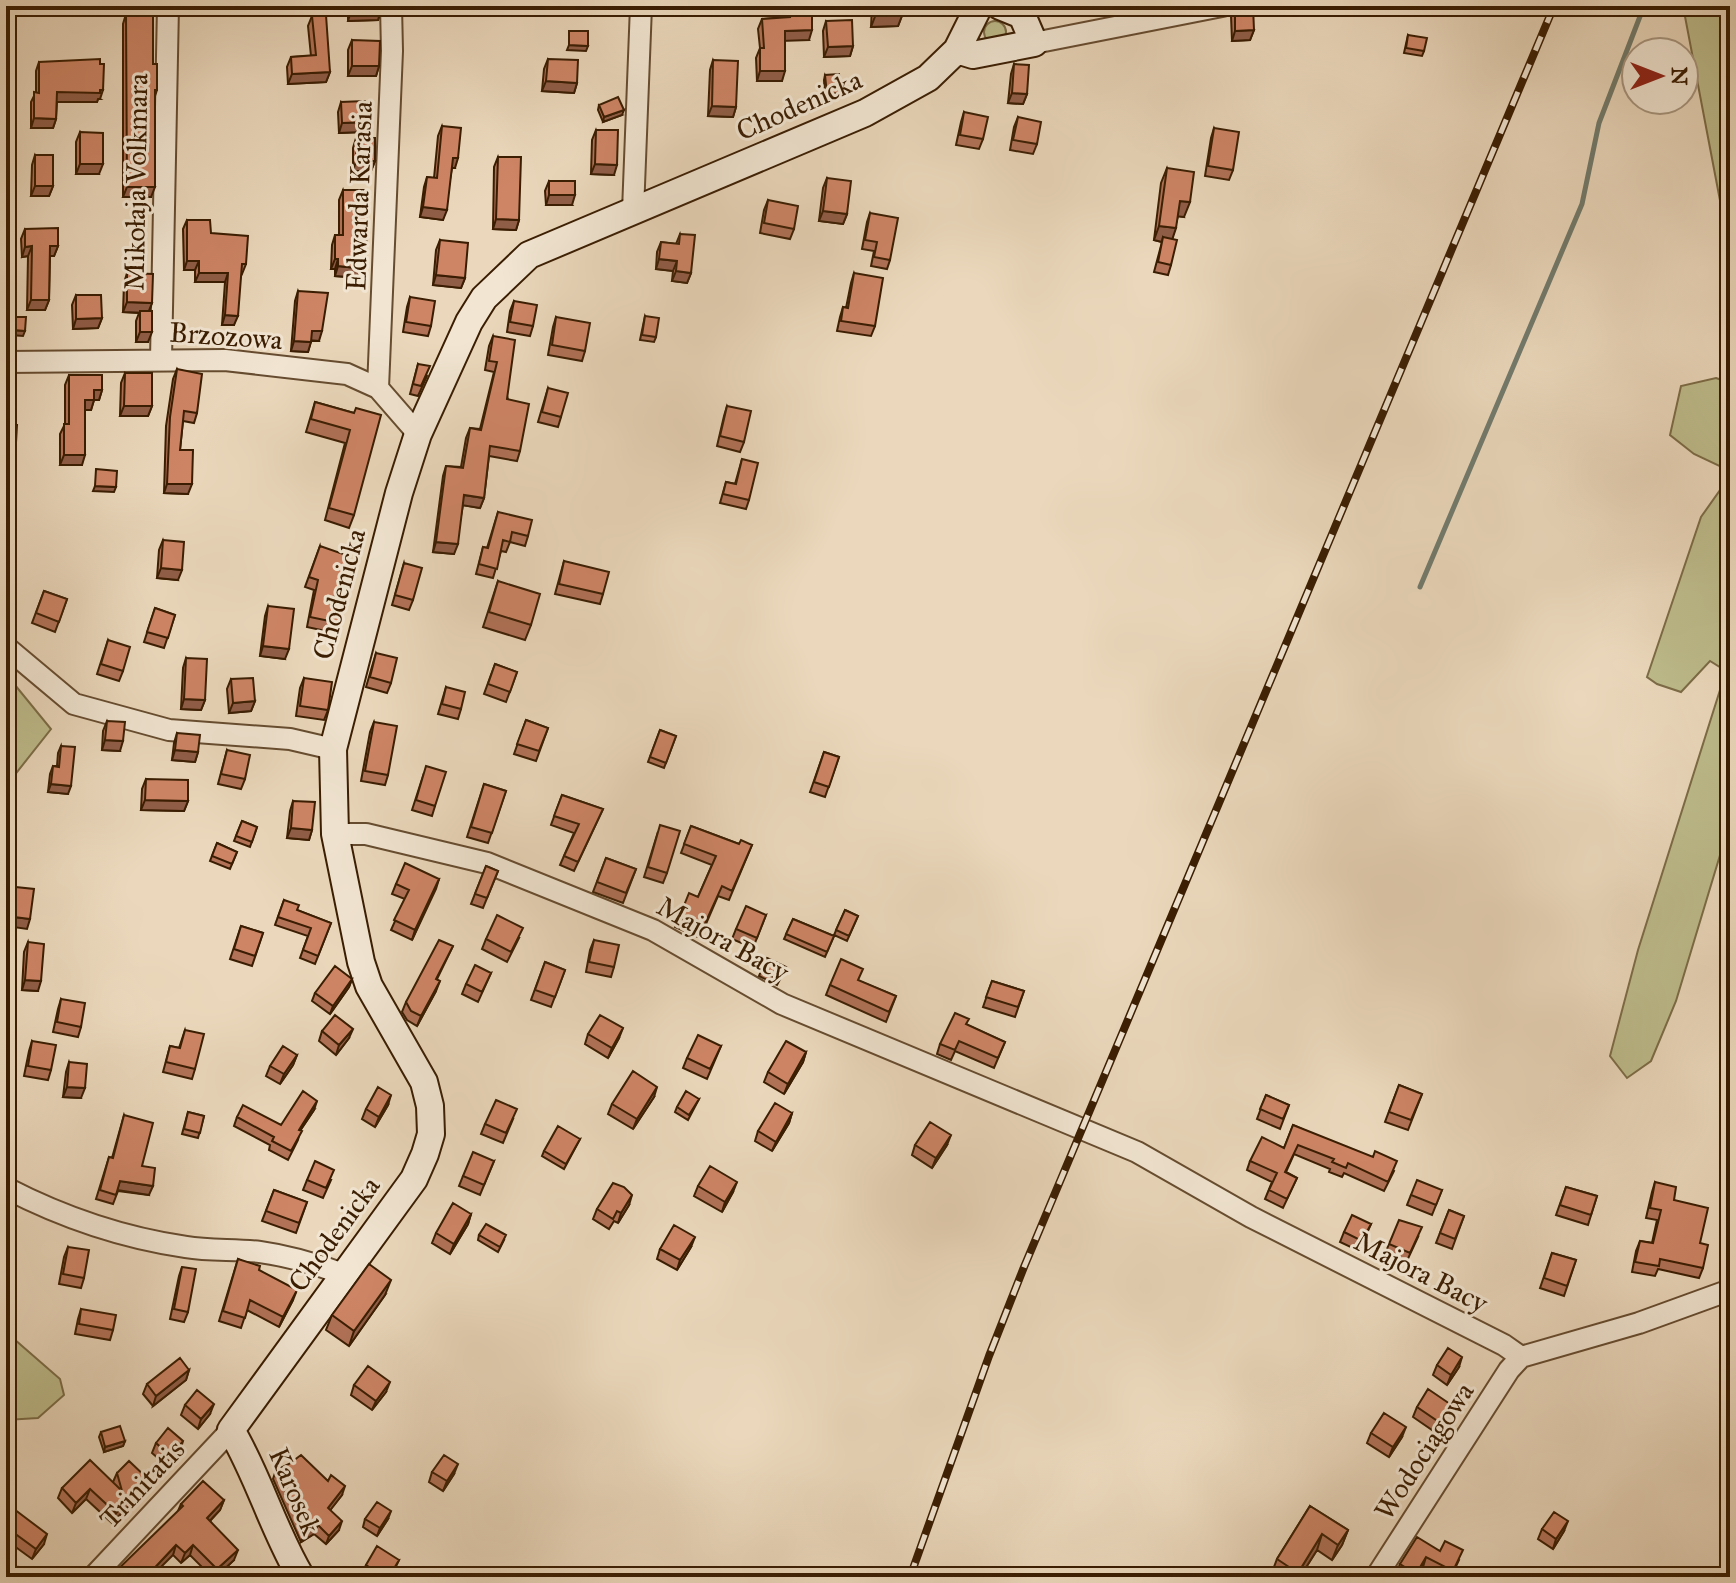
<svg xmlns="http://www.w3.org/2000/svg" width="1736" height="1583" viewBox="0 0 1736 1583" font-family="'IM FELL Great Primer',serif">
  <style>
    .green { fill: #bebc8c; stroke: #7c6c47; stroke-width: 2 }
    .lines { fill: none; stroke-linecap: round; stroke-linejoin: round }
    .stream { stroke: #727b6d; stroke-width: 5 }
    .street-casing { stroke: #664c30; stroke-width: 24 }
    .secondary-casing { stroke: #3a1d02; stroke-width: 30 }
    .street { stroke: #f2e6d3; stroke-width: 20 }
    .secondary { stroke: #f2e6d3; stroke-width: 26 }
    .rail-casing { stroke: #3a1d02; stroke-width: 8 }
    .rail { stroke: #f2e6d3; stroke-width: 5; stroke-dasharray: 15; stroke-linecap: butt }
    .wall { fill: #b17258; stroke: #3a1d02; stroke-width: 2 }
    .shaded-wall { fill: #905d47; stroke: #3a1d02; stroke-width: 2 }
    .building { fill: #ce8566; stroke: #3a1d02; stroke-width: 2 }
    .labels { text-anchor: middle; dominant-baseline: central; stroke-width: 6; stroke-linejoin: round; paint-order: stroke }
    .street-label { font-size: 28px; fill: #3a1d02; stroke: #f2e6d3 }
  </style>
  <rect width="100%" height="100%" fill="#ebd8bc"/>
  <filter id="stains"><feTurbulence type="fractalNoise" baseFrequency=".0025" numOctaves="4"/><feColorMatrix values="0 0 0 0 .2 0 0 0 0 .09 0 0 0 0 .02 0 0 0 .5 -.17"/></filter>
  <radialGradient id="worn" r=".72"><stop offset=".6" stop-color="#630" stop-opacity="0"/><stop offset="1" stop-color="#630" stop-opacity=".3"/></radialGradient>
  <!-- green -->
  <path class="green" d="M1065,6H1134L1076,14Z
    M1683,6H1730V253Z
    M984 32a11 11 0 1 1 22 0a11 11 0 1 1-22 0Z
    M1716,378L1730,383V471L1694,454L1670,435L1681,386Z
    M1730,476V822L1676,1001L1651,1061L1627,1078L1610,1056L1638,950L1726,671L1710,661L1681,692L1657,684L1647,677L1701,517Z
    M6,674L51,729L6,786Z
    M6,1338L14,1339L60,1379L64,1395L38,1418L6,1420Z"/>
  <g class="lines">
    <!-- stream -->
    <path class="stream" d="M1420,587L1582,204L1599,123L1644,6"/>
    <!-- street casing -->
    <g class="street-casing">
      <path id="street" d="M1034,43L1222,6
        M633,211L641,6
        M161,359L168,6
        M6,362L225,360L347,374L378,388L418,434
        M378,388L392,51L391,6
        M6,647L74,704L169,730L290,739L333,749
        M335,834H366L487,863L653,930L782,1004L1137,1152L1251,1217L1504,1345L1521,1357
        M6,1188C62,1217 124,1238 186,1247C210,1251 236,1249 260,1252C289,1256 316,1264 343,1274
        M93,1577L231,1430
        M1376,1577L1509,1370L1521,1357L1639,1323L1730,1290"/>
    </g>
    <!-- secondary casing -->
    <g class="secondary-casing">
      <path id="secondary" d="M957,50L973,55L1034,43L1022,15L1000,6
        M301,1577C273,1530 259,1477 231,1430L414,1179L425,1154L431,1134L430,1106L424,1082L369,986L361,962L335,834L333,749L399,493L418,434L469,322L484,298L529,255L865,113L928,78L957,50L979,6"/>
    </g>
    <!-- street -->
    <use href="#street" class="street"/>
    <!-- secondary -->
    <use href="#secondary" class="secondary"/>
    <!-- rail casing -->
    <g class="rail-casing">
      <path id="rail" d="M910,1577L989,1356L1024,1267L1554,6"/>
    </g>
    <!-- rail -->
    <use href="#rail" class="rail"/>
  </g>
  <!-- wall -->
  <path class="wall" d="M132,6H153V64L157,90L155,96L151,197H123V24L126,14H131Z
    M348,6H381V10L378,20L348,21Z
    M872,6H903V13L898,26L871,27Z
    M1235,6L1254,30L1250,40L1232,41L1231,16Z
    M789,10L809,40H785L782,81H757L756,58L760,48L758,29L762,19L787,17Z
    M312,16L330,72L326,82L288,84L287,67L291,57L311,56L308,26Z
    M826,21L853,46L850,56L824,57L823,31Z
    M1408,35L1424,51L1422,56L1404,53Z
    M352,40L379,66L376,76H348V50Z
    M548,59L577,83L574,93L542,91L544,69Z
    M713,60L736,107L733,117L708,116L710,70Z
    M39,62L100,99H98L97,102H57L56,119L53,128H31V102L36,92V71Z
    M1014,64L1027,94L1023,104L1008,103L1011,74Z
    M825,75L839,98L825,99L824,80Z
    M341,102L362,132L339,133L338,112Z
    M599,105L622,115L603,122L598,110Z
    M964,112L983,139L979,149L956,145L961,122Z
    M1018,117L1037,144L1033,154L1010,150L1014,127Z
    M442,126L455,168H452L443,220L420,217L424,187L427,177L434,178L438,136Z
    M1214,128L1233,170L1229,180L1205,176L1211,138Z
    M596,130L614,175L591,174L592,140Z
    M80,132L99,174H76V142Z
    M356,138L375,161L371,171H353V148Z
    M35,155L53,186L49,196H31L32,165Z
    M498,157L519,220L516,230L493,229L494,167Z
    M1167,168L1184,217L1178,216L1172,239L1171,265L1168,275L1154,272L1162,242L1154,240L1161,183Z
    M827,178L847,214L843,224L819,221L823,188Z
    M549,181L572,205H546L545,191Z
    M343,190L366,269L362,278L335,276V269H331L332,245L335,235H339V200Z
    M768,200L794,229L790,239L760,233L764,210Z
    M870,213L890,260L887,269L871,266L874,251L862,249L867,222Z
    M187,220L211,233L246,264L242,274L241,273L234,325H222L225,282H195V270H184L183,229Z
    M25,229L58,246L54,256H50L49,300L45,310H27L28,256L22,257L21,239Z
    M680,234L691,273L687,283L672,281L673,271L656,269L657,252L661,242L676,244Z
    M440,240L465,278L461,288L433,285L436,250Z
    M127,273L152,303L149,311L148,342H136V321L139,313L123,312L124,283Z
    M854,273L875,326L871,336L837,331L840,317L843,307L846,308L851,283Z
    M298,291L319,341H311L308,352L291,351L295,301Z
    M76,295L102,318L98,328L73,329L72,305Z
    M410,297L431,326L428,336L403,332L407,307Z
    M514,301L533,326L530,336L507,332L510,311Z
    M645,316L656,337L654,342L640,340Z
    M556,317L585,351L582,361L548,355L553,327Z
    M493,336L520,451L517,461L489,456L484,498L480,508L463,505L454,554L433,552L443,476L446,466L461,467L466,438L470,428L480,429L494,372L485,370L489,346Z
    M418,364L427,376L418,396L410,394Z
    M177,369L197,413L194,423L183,421L180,450L188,494L164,493L166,426L173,379Z
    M125,373L152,406L148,416H120L121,383Z
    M69,375L102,390L99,400H94L91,410H85L82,465H60V434L65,424V385Z
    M548,388L561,417L558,427L538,422Z
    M315,402L354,413V515L349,528L325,520L345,443L306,432Z
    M727,406L744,442L740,452L717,446L724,416Z
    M742,459L749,500L746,509L720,503L726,482L735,484Z
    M498,512L528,536L525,546L510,542L506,552L501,551L493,578L476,574L483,547L487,548Z
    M163,540L178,580L157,578L159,550Z
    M320,546L332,604L339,623L335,633L307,627L314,590L305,587Z
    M564,561L603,594L600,604L555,594Z
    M404,563L413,600L409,610L392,605Z
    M498,581L531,625L525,640L483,627Z
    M44,591L67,599L55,632L32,623Z
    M268,606L285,659L260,656L265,616Z
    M155,608L175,615L164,648L144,642Z
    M108,640L123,671L119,681L97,674Z
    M376,653L391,683L387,693L366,687Z
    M186,658L205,700L201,710L181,709L183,668Z
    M495,664L517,672L506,702L484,694Z
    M304,678L328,710L324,720L296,716L300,688Z
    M231,679L255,701L251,711L229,713L227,689Z
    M446,687L461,709L458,719L438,714Z
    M526,720L548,728L536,761L514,754Z
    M107,721L120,751L102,750L103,731Z
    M374,722L388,775L385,785L361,781L370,732Z
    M660,730L676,736L664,768L648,762Z
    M177,733L198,752L195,762L172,760L174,743Z
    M61,746L68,794L48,792L50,774L53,766H57L58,753Z
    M227,750L245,779L241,789L218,784Z
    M824,752L839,757L825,797L810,792Z
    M423,776L435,806L432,816L412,810Z
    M146,779L188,801L184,811L141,810L142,789Z
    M484,784L506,791L488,843L467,837Z
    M562,795L603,809L574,871L560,865L574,833L551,825Z
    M293,801L312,830L309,840L287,838L290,811Z
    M242,821L257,827L250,847L234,841Z
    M691,826L739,844L752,845L729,900L718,896L700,938L675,927L679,918L698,897L712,865L681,853Z
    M657,835L667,873L663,883L644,877Z
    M217,843L237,852L230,869L210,861Z
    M606,858L636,869L623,903L593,892Z
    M486,866L498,871L483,908L471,904Z
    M439,879L412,940L391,930L405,899L392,894L396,884Z
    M284,900L297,910L331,923L315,964L300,958L308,936L275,925Z
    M845,910L858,916L847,941L834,935Z
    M766,915L753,948L732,939L736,929Z
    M793,919L834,936L825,957L784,939Z
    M241,926L263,933L252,966L230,959Z
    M519,938L507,962L482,949L486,939Z
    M594,940L614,967L611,977L586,972L590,950Z
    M28,942L38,991L22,990L24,952Z
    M453,946L437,979L436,991L417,1026L407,1020L402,1012L406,1002Z
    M545,962L565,970L551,1007L531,1000Z
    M761,971L784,972L777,985L759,976Z
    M491,973L478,1002L462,994L466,984Z
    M352,979L349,987L330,1014L312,1001L315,993Z
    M859,981L896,996L886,1022L826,995L830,985Z
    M992,981L1024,991L1015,1017L983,1007Z
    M61,999L81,1027L78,1037L53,1032L58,1009Z
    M967,1025L1005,1042L994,1068L955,1051L951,1060L937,1054L940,1044Z
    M185,1030L195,1069L192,1079L163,1072L170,1046L179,1048Z
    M322,1031L349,1038L336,1055L319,1041Z
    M588,1034L619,1038L608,1058L585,1044Z
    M32,1041L51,1070L48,1080L24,1076L29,1051Z
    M721,1046L707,1079L683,1068L687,1058Z
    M806,1052L803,1062L784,1094L764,1082L768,1072Z
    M297,1055L293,1065L280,1084L266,1076L270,1066Z
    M69,1062L81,1098L63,1097L66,1072Z
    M1399,1085L1422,1094L1408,1130L1385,1122Z
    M1266,1095L1289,1105L1280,1129L1257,1119Z
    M654,1097L633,1129L608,1114L612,1104Z
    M699,1099L688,1120L675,1112L677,1107Z
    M388,1105L375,1127L362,1119L366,1109Z
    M314,1110L300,1131L298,1140L288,1160L269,1150L270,1145L234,1126L237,1117L281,1125Z
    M188,1112L204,1116L198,1138L182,1134Z
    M792,1113L789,1123L772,1151L755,1141L758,1131Z
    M124,1115L142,1166L149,1195L118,1191L113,1204L96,1199L109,1157L112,1158Z
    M513,1119L503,1143L481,1134L485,1124Z
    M1293,1125L1394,1171L1384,1191L1344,1173L1342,1177L1329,1172L1330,1169L1294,1154L1286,1172L1297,1178L1283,1208L1265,1199L1272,1182L1247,1170L1250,1161L1284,1148Z
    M580,1139L564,1169L542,1156L544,1151Z
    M915,1145H947L932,1168L912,1155Z
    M494,1161L480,1195L459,1186L463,1176Z
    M307,1180H331L323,1198L303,1190Z
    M1655,1182L1674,1200L1700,1243L1703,1268L1699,1278L1658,1269L1655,1276L1632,1272L1636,1251L1640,1241L1652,1243L1657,1220L1646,1218L1652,1192Z
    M698,1186L733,1192L722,1212L694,1196Z
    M1566,1187L1597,1196L1588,1225L1556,1215Z
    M274,1190L307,1202L296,1233L262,1221Z
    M1442,1190L1432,1215L1407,1205L1411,1195Z
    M629,1205L618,1223L614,1221L609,1229L593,1219L597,1209Z
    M1449,1210L1464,1216L1452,1249L1436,1243Z
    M471,1214L468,1224L450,1254L432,1243L436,1233Z
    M1371,1224L1359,1251L1340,1242L1344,1232Z
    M479,1235L504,1240L498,1252L478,1240Z
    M1418,1237L1406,1263L1385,1254L1389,1244Z
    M68,1247L84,1278L81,1288L59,1284L64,1257Z
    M691,1247L677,1270L657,1259L660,1249Z
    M1552,1253L1576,1260L1564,1296L1540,1288Z
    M238,1259L259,1270L293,1300L279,1327L247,1310L241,1328L219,1321Z
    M182,1267L188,1312L184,1322L170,1319L179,1276Z
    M385,1295L349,1346L326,1330L332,1315Z
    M81,1309L113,1330L110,1340L75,1334L78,1319Z
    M1437,1365L1459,1367L1447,1385L1433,1375Z
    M189,1370L186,1380L153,1406L143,1394L147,1384Z
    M354,1385L386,1392L372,1410L351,1395Z
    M1450,1404L1447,1414L1435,1432L1413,1417L1417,1407Z
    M185,1405L210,1414L198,1429L181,1415Z
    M101,1432L125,1441L123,1446L104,1452L99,1437Z
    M1371,1433L1402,1437L1389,1457L1367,1443Z
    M156,1443L180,1451L167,1466L152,1453Z
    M276,1470L342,1495L330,1510L339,1530L326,1544L314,1534L301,1542L273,1479Z
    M432,1472L454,1474L443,1491L429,1482Z
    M117,1473L145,1489L112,1523L86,1499L72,1513L58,1498L62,1488L113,1482Z
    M224,1500L220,1510L210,1521L234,1560L216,1577H212L190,1555L181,1563L173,1555L178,1511L181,1504Z
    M6,1503L44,1544L32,1559L6,1540Z
    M1310,1506L1348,1530L1342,1545L1332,1560L1317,1550L1301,1575L1305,1577H1274L1271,1575L1277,1559Z
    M365,1519H388L377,1536L363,1527Z
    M1542,1529L1564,1531L1553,1549L1538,1539Z
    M1440,1551L1459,1560L1451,1577H1442L1423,1567L1417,1577H1402L1396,1574L1400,1564Z
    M399,1560L391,1577H365L362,1575L366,1565Z"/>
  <!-- shaded-wall -->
  <path class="shaded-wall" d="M1368,6H1387L1386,8L1366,11Z
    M381,10L378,20L348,21L351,11Z
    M903,13L898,26L871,27L876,14Z
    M812,30L809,40L781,41L785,31Z
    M1254,30L1250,40L1232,41L1235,31Z
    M569,45L588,46L586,51L567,50Z
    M853,46L850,56L824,57L828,47Z
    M352,66H379L376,76H348Z
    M760,71H785L782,81H757Z
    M330,72L326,82L288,84L292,74Z
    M546,81L577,83L574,93L542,91Z
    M103,90L100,99H98L97,102H54L57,92Z
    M841,93L839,98L825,99L827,94Z
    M1012,93L1027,94L1023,104L1008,103Z
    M712,106L736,107L733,117L708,116Z
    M624,110L622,115L603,122L604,117Z
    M34,118L56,119L53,128H31Z
    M366,122L362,132L339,133L342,123Z
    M453,158H458L455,168H449Z
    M356,161H375L371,171H353Z
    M80,164H103L99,174H76Z
    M595,164L617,165L614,175L591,174Z
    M35,186H53L49,196H31Z
    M127,187H155L151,197H123Z
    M549,195H575L572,205H546Z
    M1180,201L1190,202L1184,217L1174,216Z
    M423,207L447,210L443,220L420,217Z
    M823,211L847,214L843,224L819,221Z
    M496,219L519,220L516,230L493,229Z
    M1159,226L1176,228L1171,243L1163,237L1162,242L1154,240Z
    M32,246L28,256L22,257L25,247Z
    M50,246H58L54,256H47Z
    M335,259H338L335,269H331Z
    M659,259L677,261L673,271L656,269Z
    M187,261H199L195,270H184Z
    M338,266L366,269L362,278L335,276Z
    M676,271L691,273L687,283L672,281Z
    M199,273H228L225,282H195Z
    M436,275L465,278L461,288L433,285Z
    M31,300H49L45,310H27Z
    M127,302L152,303L148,313L123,312Z
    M225,315L238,316L234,325H222Z
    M102,318L98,328L73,329L76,319Z
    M13,330L25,331L23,336L11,335Z
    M312,331H322L319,341L308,340Z
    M140,332H152L148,342H136Z
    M294,341L311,342L308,352L291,351Z
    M94,390H102L99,400H91Z
    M85,400H94L91,410H82Z
    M124,406H152L148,416H120Z
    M64,455H85L82,465H60Z
    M6,460H15L12,470H6Z
    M167,484H192L188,494L164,493Z
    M95,486L116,487L114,492L93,491Z
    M464,495L484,498L480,508L461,505Z
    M436,542L458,544L454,554L433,552Z
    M161,568L182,570L178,580L157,578Z
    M263,646L289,649L285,659L260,656Z
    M184,699L205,700L201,710L181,709Z
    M255,701L251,711L229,713L233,703Z
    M105,740L123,741L120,751L102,750Z
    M175,750L198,752L195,762L172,760Z
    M51,784L71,786L68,794L48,792Z
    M145,800L188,801L184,811L141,810Z
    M291,828L312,830L309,840L287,838Z
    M439,879L436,889L412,940L415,930Z
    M6,916L30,919L27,929L6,926Z
    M352,979L349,987L330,1014L333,1006Z
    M25,980L41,981L38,991L22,990Z
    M440,981L436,991L417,1026L421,1016Z
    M623,1028L619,1038L608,1058L612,1048Z
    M353,1029L349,1038L336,1055L339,1045Z
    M806,1052L803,1062L784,1094L788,1084Z
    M297,1055L293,1065L280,1084L284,1074Z
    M67,1087L85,1088L81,1098L63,1097Z
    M657,1087L654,1097L633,1129L637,1119Z
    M391,1095L388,1105L375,1127L379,1117Z
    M317,1101L314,1110L295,1138L299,1130Z
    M792,1113L789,1123L772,1151L776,1142Z
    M951,1135L947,1145L932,1168L936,1158Z
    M120,1181L153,1186L149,1195L117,1190Z
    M737,1182L733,1192L722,1212L725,1202Z
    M632,1195L629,1205L618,1223L621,1213Z
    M471,1214L468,1224L450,1254L454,1244Z
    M695,1237L691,1247L677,1270L680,1260Z
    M391,1280L385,1295L349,1346L354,1331Z
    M297,1290L293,1300L279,1327L283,1317Z
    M1462,1357L1459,1367L1447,1385L1451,1375Z
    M189,1370L186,1380L153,1406L156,1396Z
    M390,1382L386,1392L372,1410L376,1401Z
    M214,1404L210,1414L198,1429L201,1419Z
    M1450,1404L1447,1414L1435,1432L1439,1422Z
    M1406,1427L1402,1437L1389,1457L1393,1447Z
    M125,1441L123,1446L104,1452L105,1447Z
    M183,1441L180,1451L167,1466L171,1456Z
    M458,1464L454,1474L443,1491L447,1481Z
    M148,1479L145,1489L112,1523L116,1513Z
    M345,1486L342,1495L325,1517L328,1508Z
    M90,1489L86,1499L72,1513L76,1503Z
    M224,1500L220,1510L203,1528L207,1518Z
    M391,1511L388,1519L377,1536L380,1528Z
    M342,1521L339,1530L326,1544L329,1536Z
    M1568,1521L1564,1531L1553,1549L1556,1539Z
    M318,1525L314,1534L301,1542L304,1534Z
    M1348,1530L1342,1545L1332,1560L1338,1545Z
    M47,1534L44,1544L32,1559L36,1549Z
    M1322,1534L1317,1550L1300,1577L1298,1573Z
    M176,1545L173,1555L151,1577H146Z
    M193,1545L190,1555L181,1563L185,1553Z
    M238,1550L234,1560L216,1577H215L217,1569Z
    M1426,1557L1423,1567L1417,1577H1415Z"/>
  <!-- building -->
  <path class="building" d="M135,6H153V64H157V90H155V187H127L126,14H135Z
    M351,6H381V10L351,11Z
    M876,6H903V13L876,14Z
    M1235,6H1253L1254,30L1235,31Z
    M789,10H812V30L785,31V71H760V48H764L762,19L790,17Z
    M326,15L330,72L292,74L291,57L316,55L312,16Z
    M852,20L853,46L828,47L826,21Z
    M569,31H588V46L569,45Z
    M1408,35L1427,38L1424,51L1406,48Z
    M352,40L380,41L379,66H352Z
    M6,51L7,88H6Z
    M100,59V64H104L103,90H100V93L57,92L56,119L34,118V92L39,93V62Z
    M548,59L578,60L577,83L546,81Z
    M713,60L738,61L736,107L712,106Z
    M1014,64L1029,65L1027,94L1012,93Z
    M839,74L841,93L827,94L825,75Z
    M618,97L624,110L604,117L599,105Z
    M365,101L366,122L342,123L341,102Z
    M964,112L988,117L983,139L960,135Z
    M1018,117L1041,122L1037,144L1013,140Z
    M442,126L461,128L458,158H453L447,210L423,207L427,177L437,178Z
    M1214,128L1239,132L1233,170L1208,166Z
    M596,130H618L617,165L595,164Z
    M80,132L103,133V164H80Z
    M356,138H375V161H356Z
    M35,155H53V186H35Z
    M498,157H521L519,220L496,219Z
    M1167,168L1194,172L1190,202L1180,201L1176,228L1159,226Z
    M827,178L851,181L847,214L823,211Z
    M549,181H575V195H549Z
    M343,190H367L366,269L338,266V259H335V235H343Z
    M768,200L798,206L794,229L764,223Z
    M870,213L898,218L890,260L874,257L877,242L865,240Z
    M187,220H210L211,233L248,236L246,264H242L238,316L225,315L228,273H199V261H187Z
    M58,228V246H50L49,300H31L32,246L25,247V229Z
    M680,234L695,235L691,273L676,271L677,261L659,259L661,242L679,244Z
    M1163,237L1177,240L1171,265L1158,262Z
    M440,240L468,243L465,278L436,275Z
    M127,273L153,274L152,303L127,302Z
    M854,273L883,278L875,326L841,321L843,307L848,308Z
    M298,291L328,293L322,331H312L311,342L294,341Z
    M76,295H101L102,318L76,319Z
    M410,297L435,301L431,326L406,322Z
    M514,301L537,305L533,326L510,322Z
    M140,311H152V332H140Z
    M645,316L659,318L656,337L642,335Z
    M13,317H26L25,331L13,330Z
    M556,317L590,323L585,351L552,345Z
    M493,336L515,340L507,399L529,404L520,451L490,446L484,498L464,495L458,544L436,542L446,466L463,468L470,428L481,430L497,362L489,361Z
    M418,364L430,366L421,386L413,384Z
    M177,369L202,374L197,413L184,411L180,450H193L192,484H167L170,417Z
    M125,373H152V406H124Z
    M69,375H102V390H94V400H85V455H64V424H69Z
    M548,388L568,393L561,417L542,412Z
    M315,402L354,413L356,408L381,415L354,515L329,508L350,430L311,419Z
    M727,406L751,411L744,442L720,436Z
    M6,425H17L15,460H6Z
    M742,459L758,463L749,500L723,494L726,482L736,484Z
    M96,469L117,471L116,487L95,486Z
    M498,512L532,520L528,536L512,532L510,542L503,540L497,569L479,564L483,547L488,548Z
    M6,537L10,538L7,564H6Z
    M163,540L184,542L182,570L161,568Z
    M320,546L349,556L332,604L342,606L339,623L310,617L318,580L309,577Z
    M564,561L609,572L603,594L559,584Z
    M404,563L422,568L413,600L395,595Z
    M498,581L540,594L531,625L489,612Z
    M44,591L67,599L59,622L36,613Z
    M268,606L294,609L289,649L263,646Z
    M155,608L175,615L168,638L147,632Z
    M108,640L130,647L123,671L101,664Z
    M376,653L397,658L391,683L370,677Z
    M186,658L207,659L205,700L184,699Z
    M495,664L517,672L510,692L488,684Z
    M253,678L255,701L233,703L231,679Z
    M304,678L332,682L328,710L300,706Z
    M446,687L465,692L461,709L442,704Z
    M526,720L548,728L539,751L517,744Z
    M107,721L125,722L123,741L105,740Z
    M374,722L397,726L388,775L365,771Z
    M660,730L676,736L666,763L650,757Z
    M177,733L200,735L198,752L175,750Z
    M61,746L75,747L71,786L51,784L53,766L59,767Z
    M227,750L250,755L245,779L221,774Z
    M824,752L839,757L829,787L814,782Z
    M426,766L446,772L435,806L416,800Z
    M146,779L188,780V801L145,800Z
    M484,784L506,791L492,833L471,827Z
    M562,795L603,809L578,862L564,856L579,824L554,816Z
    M293,801L315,802L312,830L291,828Z
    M242,821L257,827L252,842L236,836Z
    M660,825L680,831L667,873L648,867Z
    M691,826L739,844L741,840L752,845L732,891L722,886L703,928L679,918L689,893L698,897L716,856L684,844Z
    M6,840L14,842L9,859L6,858Z
    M217,843L237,852L232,864L212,856Z
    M606,858L636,869L626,893L597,882Z
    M405,863L439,879L415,930L394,920L409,890L396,884Z
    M486,866L498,871L487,898L475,894Z
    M6,886L34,889L30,919L6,916Z
    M284,900L299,905L297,910L331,923L318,956L303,950L311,928L278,917Z
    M746,906L766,915L757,938L736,929Z
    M845,910L858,916L849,936L836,930Z
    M497,915L523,928L511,952L486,939Z
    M793,919L834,936L827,952L786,934Z
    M241,926L263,933L255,956L234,949Z
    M439,940L453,946L436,979L440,981L421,1016L411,1011L406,1002Z
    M594,940L619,945L614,967L589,962Z
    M28,942L44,944L41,981L25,980Z
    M767,958L786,967L779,980L761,971Z
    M841,959L863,969L858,980L896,996L889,1012L830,985Z
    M545,962L565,970L555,997L535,990Z
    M475,965L491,973L482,992L466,984Z
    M335,966L352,979L333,1006L315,993Z
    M992,981L1024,991L1018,1007L986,997Z
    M61,999L85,1003L81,1027L57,1022Z
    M955,1013L969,1019L966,1024L1005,1042L998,1058L959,1041L955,1050L940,1044Z
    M335,1015L353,1029L339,1045L322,1031Z
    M600,1015L623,1028L612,1048L588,1034Z
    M185,1030L204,1034L195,1069L166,1062L170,1046L180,1048Z
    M698,1035L721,1046L710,1069L687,1058Z
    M32,1041L56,1045L51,1070L28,1066Z
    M786,1041L806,1052L788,1084L768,1072Z
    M283,1046L297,1055L284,1074L270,1066Z
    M69,1062L87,1064L85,1088L67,1087Z
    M633,1071L657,1087L637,1119L612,1104Z
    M1399,1085L1422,1094L1411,1120L1389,1112Z
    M378,1087L391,1095L379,1117L366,1109Z
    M303,1091L317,1101L299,1130L302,1131L291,1151L272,1141L274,1137L237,1117L243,1105L281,1125Z
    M686,1091L699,1099L689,1115L677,1107Z
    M1266,1095L1289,1105L1283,1119L1260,1109Z
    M496,1100L517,1109L506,1133L485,1124Z
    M775,1103L792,1113L776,1142L758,1131Z
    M188,1112L204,1116L200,1133L184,1129Z
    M124,1115L153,1123L142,1166L155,1168L153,1186L120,1181L116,1195L100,1190L109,1157L113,1158Z
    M930,1122L951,1135L936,1158L915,1145Z
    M1293,1125L1373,1157L1375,1151L1397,1161L1388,1182L1348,1163L1346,1168L1332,1162L1334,1159L1298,1145L1285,1172L1297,1178L1287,1199L1269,1190L1277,1173L1250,1161L1262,1137L1284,1148Z
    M558,1126L580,1139L566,1164L544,1151Z
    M6,1134L14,1136L10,1153H6Z
    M473,1152L494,1161L484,1185L463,1176Z
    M315,1161L334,1170L326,1188L307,1180Z
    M710,1166L737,1182L725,1202L698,1186Z
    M1417,1180L1442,1190L1436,1205L1411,1195Z
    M1655,1182L1676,1187L1674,1200L1708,1208L1700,1243L1708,1245L1703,1268L1660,1259L1659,1266L1635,1262L1640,1241L1653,1243L1661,1210L1650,1208Z
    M613,1183L624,1187L632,1195L621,1213L617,1211L613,1219L597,1209Z
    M1566,1187L1597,1196L1591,1215L1560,1205Z
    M274,1190L307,1202L299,1223L266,1211Z
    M453,1203L471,1214L454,1244L436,1233Z
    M1449,1210L1464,1216L1455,1239L1440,1233Z
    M1352,1215L1371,1224L1362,1241L1344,1232Z
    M1399,1220L1422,1227L1410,1253L1389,1244Z
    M486,1224L506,1235L500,1247L479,1235Z
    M674,1225L695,1237L680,1260L660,1249Z
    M68,1247L89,1250L84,1278L63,1274Z
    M1552,1253L1576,1260L1567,1286L1544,1278Z
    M238,1259L260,1266L259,1270L297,1290L283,1317L250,1300L245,1318L223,1311Z
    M369,1264L391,1280L354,1331L332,1315Z
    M182,1267L196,1269L188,1312L174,1309Z
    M81,1309L116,1315L113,1330L79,1324Z
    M1448,1348L1462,1357L1451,1375L1437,1365Z
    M180,1358L189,1370L156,1396L147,1384Z
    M368,1366L390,1382L376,1401L354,1385Z
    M1428,1389L1450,1404L1439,1422L1417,1407Z
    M197,1390L214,1404L201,1419L185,1405Z
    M1384,1413L1406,1427L1393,1447L1371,1433Z
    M120,1426L125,1441L105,1447L101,1432Z
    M168,1428L183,1441L171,1456L156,1443Z
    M301,1455L328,1481L331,1475L345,1486L328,1508L342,1521L329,1536L318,1525L304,1534L276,1470L289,1464Z
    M444,1455L458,1464L447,1481L432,1472Z
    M90,1460L122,1491L117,1473L129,1461L148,1479L116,1513L90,1489L76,1503L62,1488Z
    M203,1481L224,1500L207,1518L238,1550L217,1569L193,1545L185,1553L176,1545L146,1577H110L183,1506L181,1504Z
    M377,1502L391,1511L380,1528L365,1519Z
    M6,1503L47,1534L36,1549L6,1527Z
    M1310,1506L1348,1530L1338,1545L1322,1534L1298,1573L1305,1577H1288L1292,1569L1277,1559Z
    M1554,1512L1568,1521L1556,1539L1542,1529Z
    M1417,1537L1440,1551L1445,1541L1463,1550L1453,1571L1426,1557L1416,1574L1400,1564Z
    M377,1546L399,1560L389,1577H385L366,1565Z
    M18,1567L28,1577H8Z
    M276,1570L281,1577H267Z"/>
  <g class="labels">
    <!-- street labels -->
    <g class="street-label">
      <text transform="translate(799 105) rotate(-24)">Chodenicka</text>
      <text transform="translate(136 182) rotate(-89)">Mikołaja Volkmara</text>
      <text transform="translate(359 196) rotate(-88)">Edwarda Karasia</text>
      <text transform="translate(226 336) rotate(4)">Brzozowa</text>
      <text transform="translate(339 594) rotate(-75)">Chodenicka</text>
      <text transform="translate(723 939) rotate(29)">Majora Bacy</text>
      <text transform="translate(334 1234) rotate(-54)">Chodenicka</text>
      <text transform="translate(1421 1272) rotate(27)">Majora Bacy</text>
      <text transform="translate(1424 1451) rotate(-57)">Wodociągowa</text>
      <text transform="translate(142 1484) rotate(-47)">Trinitatis</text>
      <text transform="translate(295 1491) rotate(67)">Karosek</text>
    </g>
  </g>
  <!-- margin -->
  <rect width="1736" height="1583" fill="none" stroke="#ebd8bc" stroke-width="32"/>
  <rect x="8" y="8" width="1720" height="1567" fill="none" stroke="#3a1d02" stroke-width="4"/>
  <rect x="16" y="16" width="1704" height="1551" fill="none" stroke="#3a1d02" stroke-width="2"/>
  <!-- north arrow -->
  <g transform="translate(1660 76) rotate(90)"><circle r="38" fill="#f2e6d3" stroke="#a8967f" stroke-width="2"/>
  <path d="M0-6L14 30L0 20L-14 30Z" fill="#8f2418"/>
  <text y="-12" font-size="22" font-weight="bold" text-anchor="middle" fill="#3a1d02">N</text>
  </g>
  <rect width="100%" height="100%" filter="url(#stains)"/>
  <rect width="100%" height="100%" fill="url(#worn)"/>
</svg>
